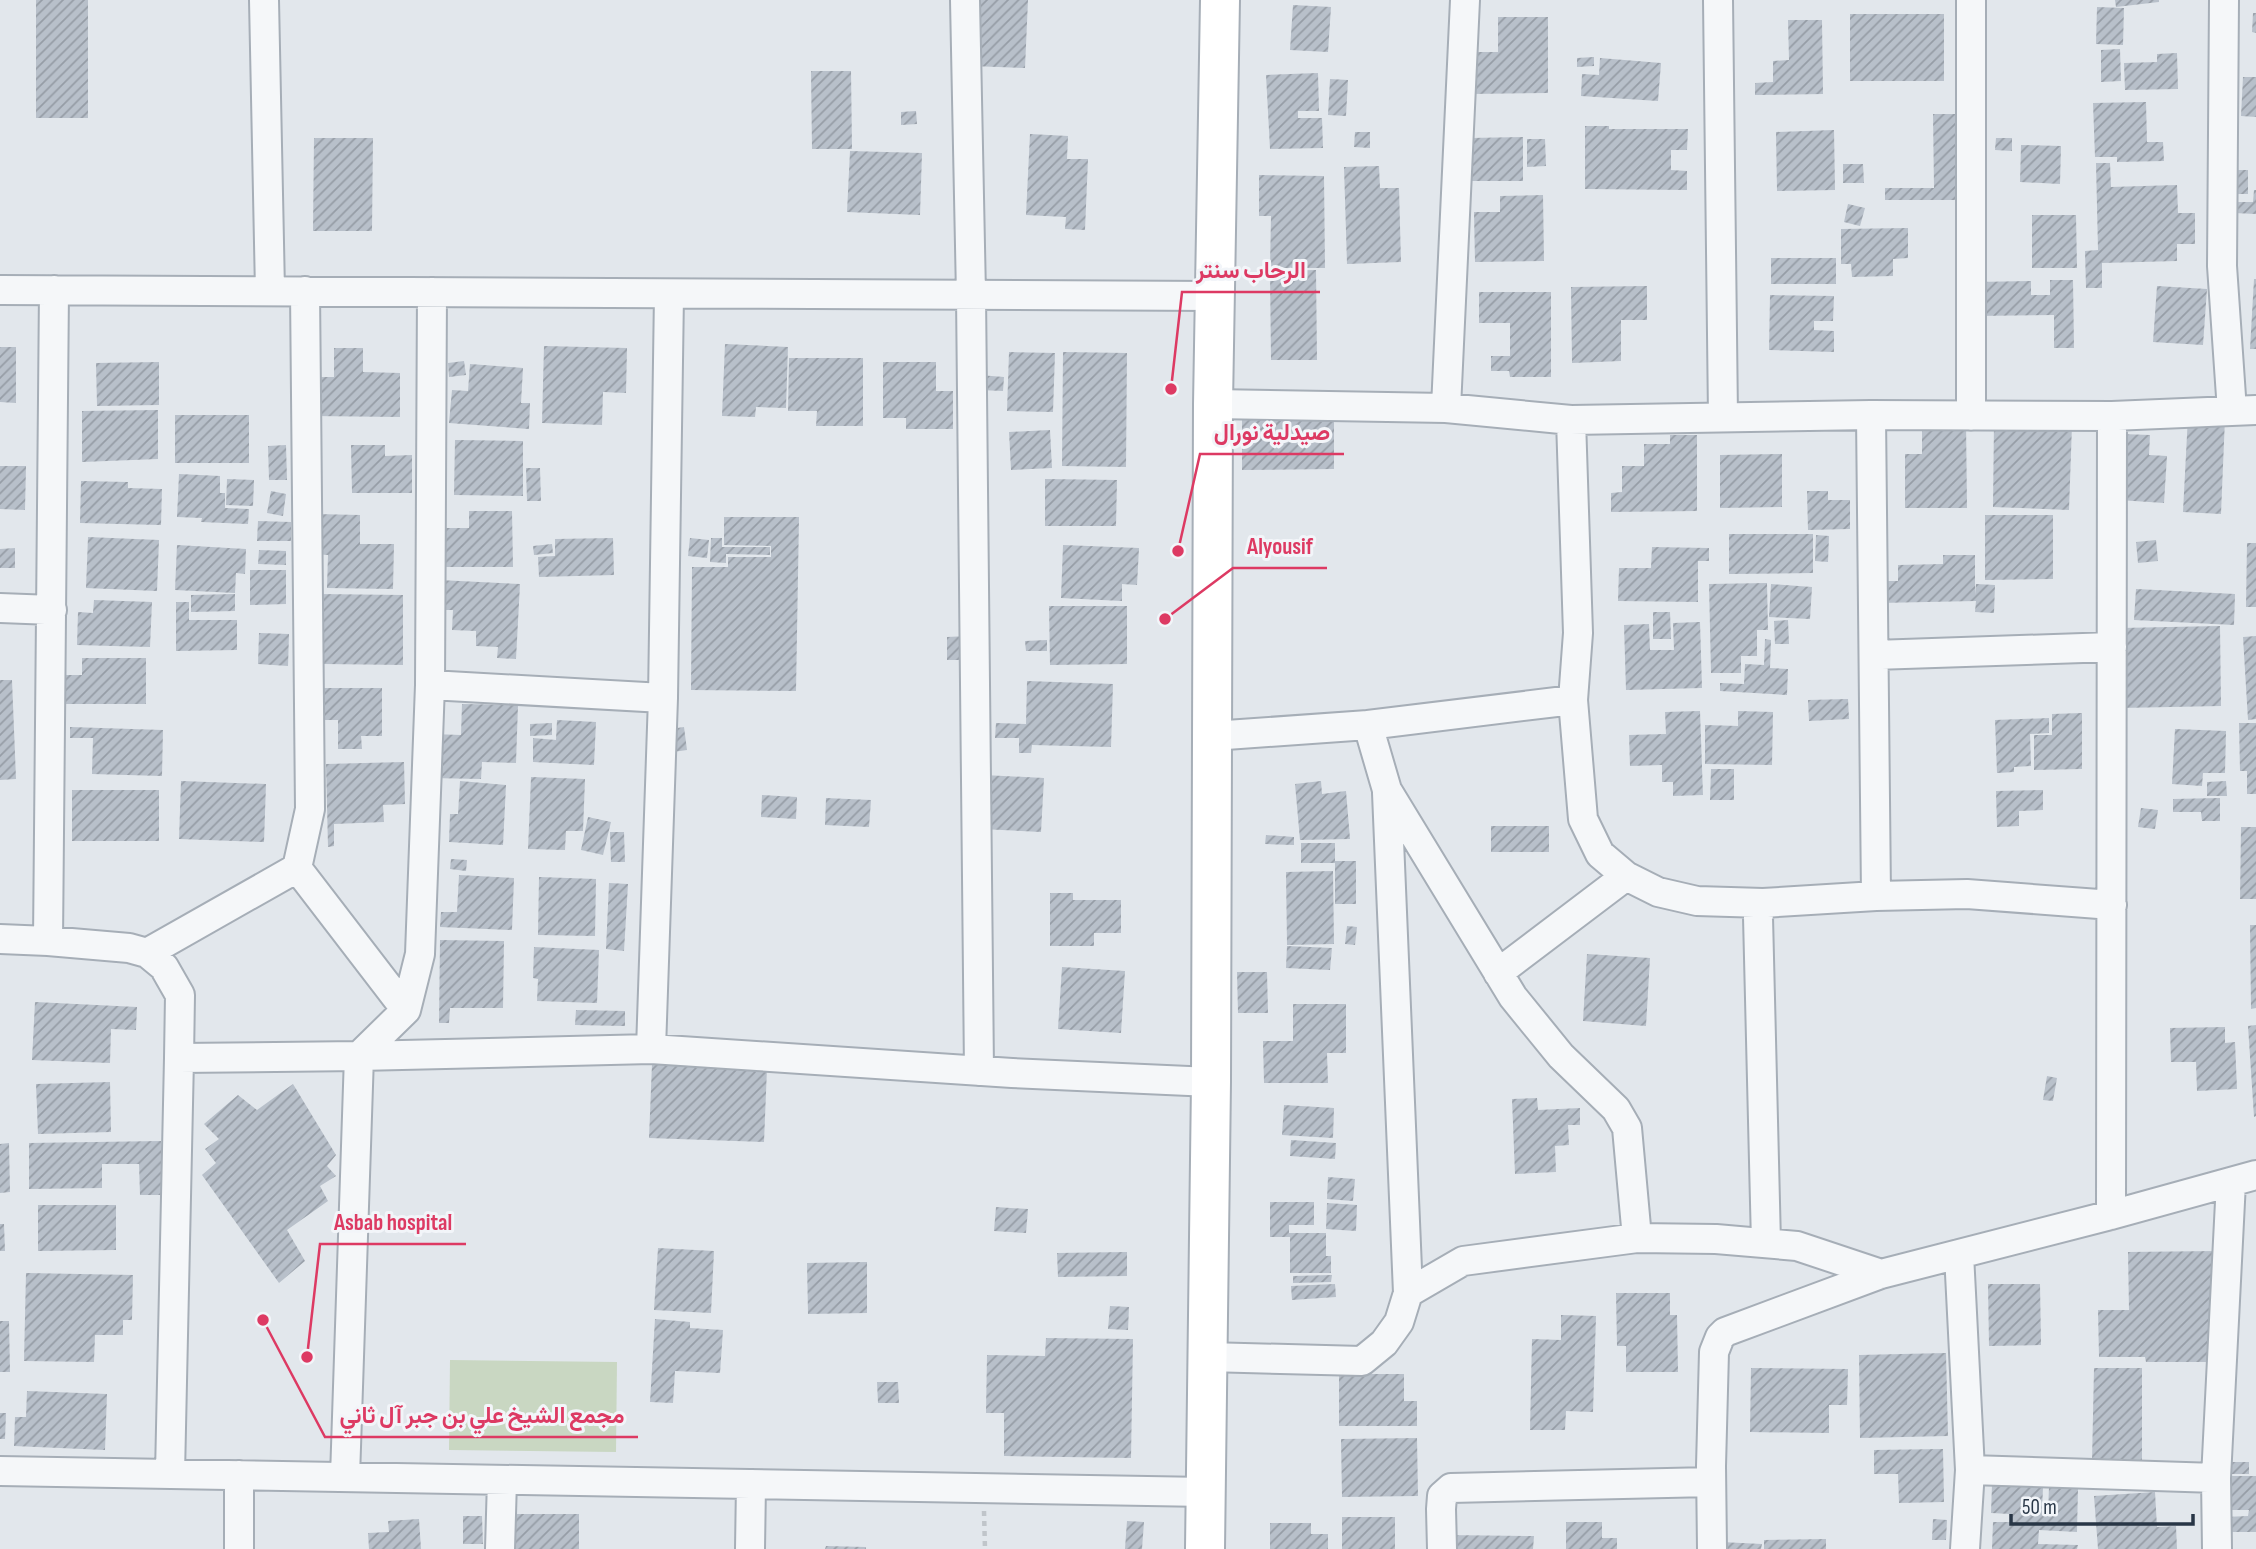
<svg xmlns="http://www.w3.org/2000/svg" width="2256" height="1549" viewBox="0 0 2256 1549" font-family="'Sofia Sans Condensed',Vazirmatn,sans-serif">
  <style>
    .garden { fill: #c9d7c2 }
    .building { fill: url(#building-hatch) }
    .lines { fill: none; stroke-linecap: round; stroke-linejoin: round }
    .street-casing { stroke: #a6aeb7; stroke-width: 32 }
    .secondary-casing { stroke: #a6aeb7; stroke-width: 42 }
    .path { stroke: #c0c5ca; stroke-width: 4.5; stroke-dasharray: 5 5; stroke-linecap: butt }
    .street { stroke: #f5f7f9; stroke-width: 28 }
    .secondary { stroke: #fff; stroke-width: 38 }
    .leader { fill: none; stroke: #dd3a63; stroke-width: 2.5 }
    .callout-dot { fill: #dd3a63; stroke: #f2f5f9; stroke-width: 2.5 }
    .callout-label { font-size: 23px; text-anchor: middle; font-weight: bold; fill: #dd3a63; stroke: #f2f5f9; stroke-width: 6; stroke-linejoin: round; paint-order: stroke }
  </style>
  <defs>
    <pattern id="building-hatch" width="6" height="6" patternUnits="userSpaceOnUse" patternTransform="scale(1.75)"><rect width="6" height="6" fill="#b8c0ca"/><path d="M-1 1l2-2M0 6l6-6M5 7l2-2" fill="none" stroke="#969da6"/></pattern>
  </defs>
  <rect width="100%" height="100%" fill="#e2e7ec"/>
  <!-- garden -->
  <path class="garden" d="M450,1360L617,1362L616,1452L449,1450Z"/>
  <!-- building -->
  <path class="building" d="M36,0H88V118H36Z
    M974,0H1028L1025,68L971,66Z
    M2115,0H2159V2L2116,7Z
    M1293,5L1331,7L1328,52L1290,50Z
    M2097,7L2124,8L2123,45L2096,44Z
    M2253,13H2256V33L2252,32Z
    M1850,14H1944V81H1850Z
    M1498,17H1548V93L1469,94V52H1498Z
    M1788,20H1822L1823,94L1755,95V83L1773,82V61L1789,60Z
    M2120,49L2121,81L2101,82V50Z
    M2177,53L2178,89L2125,90L2124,63L2157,62V54Z
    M1594,57V66L1577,67V58Z
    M1600,58L1661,63L1658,101L1581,96L1582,74L1599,75Z
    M811,71H851L852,149H812Z
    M1318,73L1319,111H1298V118H1322L1323,148L1270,149L1266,75Z
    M2243,77H2256V117L2241,116Z
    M1330,79L1348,80L1346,116L1328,115Z
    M2146,102L2147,142H2163L2164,161L2117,162V157H2095L2093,103Z
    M916,111L917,124L901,125V112Z
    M1933,114H1959V200H1885V188H1934Z
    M1585,126H1609V129H1688L1687,150H1671V170L1687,171V190L1585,189Z
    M1834,130L1835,190L1777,191L1776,132Z
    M1355,132H1370V148L1354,147Z
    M1030,134L1068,136L1067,159H1088L1085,230L1065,229L1066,217L1026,215Z
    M1523,137V181H1471L1470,138Z
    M314,138H373L372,231H313Z
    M1996,138H2012V151L1995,150Z
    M1527,139H1545L1546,166L1527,167Z
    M2021,145L2061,146L2060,184L2020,182Z
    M850,151L922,153L920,215L847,212Z
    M2096,163H2110L2111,187L2177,185L2178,213H2195V244H2177V261L2102,263V288H2086L2085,251L2098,250Z
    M1843,164H1863L1864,183H1843Z
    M1379,166L1380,188H1399L1401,262L1347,264L1344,167Z
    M2228,170H2248V194H2229Z
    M1259,175L1324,176L1325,268H1270L1271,216H1259Z
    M2254,190H2256V214L2234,213L2235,202H2253Z
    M1543,195L1544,261L1475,262L1474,212H1500V196Z
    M1848,204L1865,208L1860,226L1844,222Z
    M2032,215H2076L2077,268H2032Z
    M1908,228V258L1893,259V276L1852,277L1851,264H1841V229Z
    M1771,258H1836V284H1771Z
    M1316,270L1317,360H1271L1270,271Z
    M2254,279H2256V349H2250Z
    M2050,280H2073L2074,348H2054V315L1975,316V282L2031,281V295H2050Z
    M1647,286V320H1621V361L1572,363L1571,287Z
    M2157,286L2207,289L2203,345L2153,342Z
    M1479,292H1551V377H1510L1509,371H1491V356H1510V323H1479Z
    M1770,295L1834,296L1833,321H1814V330L1834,331V352L1769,350Z
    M725,344L788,347L786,408L756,407L755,417L722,416Z
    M544,346L627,348L626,393L603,392L602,425L542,423Z
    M0,347H16V403L0,402Z
    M334,348H363V372L400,373V417L312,416V377H334Z
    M1009,352L1055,353L1053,412L1007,411Z
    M1063,352L1127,353L1126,467L1062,466Z
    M789,358H863V426H816L817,411H788Z
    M464,361L466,375L449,377L448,363Z
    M159,362V405L97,406L96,363Z
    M883,362H936V391H953V429H906V418H883Z
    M470,364L523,368L521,403H530L529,429L449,423L452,390L468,391Z
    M979,375L1004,377L1003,391L979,390Z
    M158,410V459L82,462V411Z
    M175,415H249V463H175Z
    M1242,416H1334V469L1242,470Z
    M2188,416L2225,418L2221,514L2183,512Z
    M1966,420L1967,508H1905V454H1922V421Z
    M1994,422L2072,425L2069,510L1993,507Z
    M1050,430L1052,468L1011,470L1009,432Z
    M2122,434L2150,435L2149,455L2167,456L2164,503L2119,500Z
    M1670,435H1697V511L1611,512V493L1622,492V466H1644V444H1670Z
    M455,440L523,441V496L454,495Z
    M286,445L287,480H269L268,446Z
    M351,445H385V456L412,455V493H352Z
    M1782,454V507L1720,508V455Z
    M0,466H26L25,510L0,509Z
    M526,468H540L541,501H527Z
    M179,474L220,476V493H225V508L249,509L248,524L201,522L202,518L177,517Z
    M227,479L254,480L253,506L226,505Z
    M1045,479L1117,480L1116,526H1045Z
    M81,481L128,482V488L162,489L161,525L80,523Z
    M271,491L286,494L283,516L267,513Z
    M1807,491H1828V500H1850V529L1808,530Z
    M469,511H512L513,567H443V528H469Z
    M315,514L360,515V544H394L393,589L327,588L328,555L314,554Z
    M1985,515H2053V579L1985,580Z
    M724,517H799L796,691L691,690L692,567H728V557H771V546L724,545Z
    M258,521L291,522V541H257Z
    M1729,534H1813V573L1729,574Z
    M1816,535L1829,536L1828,562L1815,561Z
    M88,537L159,540L157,591L86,588Z
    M613,538L614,575L539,577L538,557L555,556V539Z
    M690,538L709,540L707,558L688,556Z
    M711,538H722V547H770V555L726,554V563L710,562Z
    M2156,540L2158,561L2138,563L2136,542Z
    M2247,543H2256V607H2246Z
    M552,544L553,553L534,555L533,546Z
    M177,545L246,549L245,574L236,573L235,593L175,590Z
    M1063,545L1139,548L1137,585L1122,584V601L1061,598Z
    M1652,547L1709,548V561H1698V602L1618,601L1619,568H1651Z
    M15,548V568H0V549Z
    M259,550L286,551V565L258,564Z
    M1943,555H1975V595L1976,584L1995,585L1994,613L1975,612L1976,601L1879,603V581H1898V565L1943,564Z
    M250,570H286V604L250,605Z
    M439,580L520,584L516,659L497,658L498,647L476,646V631L452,630L453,610H438Z
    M1767,583L1768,630H1757V656H1741V673H1711L1709,584Z
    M1771,584L1812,587L1810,619L1769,617Z
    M2136,589L2235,594L2234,625L2134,620Z
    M235,594V611L191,612V595Z
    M318,594L403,595V665L324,664V618H318Z
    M94,600L152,602L150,647L77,645L78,612L93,613Z
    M176,602H189V620H237V650L176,651Z
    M1049,606H1127V664L1050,665Z
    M1653,612H1670L1671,639H1653Z
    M1788,620L1789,644H1775L1774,621Z
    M1700,622L1702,688L1626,690L1624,625L1649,624L1650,650H1674L1673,623Z
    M2220,626L2221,706L2121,708L2120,628Z
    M259,633L289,634L288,666L258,664Z
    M968,636L969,660H947V637Z
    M2256,636V719L2248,720L2243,637Z
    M1765,639L1771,640L1770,668L1788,669L1787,695L1720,691V683L1744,684L1745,664L1764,665Z
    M1047,640V651H1026L1025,641Z
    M82,658H146V704H59V675H82Z
    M0,680H12L16,779L0,780Z
    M1027,681L1113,684L1111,747L1032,745L1031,753H1019V738H995L996,723L1026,724Z
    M320,688H382V736H361L362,749H338V720H320Z
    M1848,699L1849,719L1809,721L1808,700Z
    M462,704L518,705L516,763L482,762L481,779L430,778L432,734L461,735Z
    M1700,711L1703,795L1673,796V782H1662V765L1630,766L1629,735L1666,734L1665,712Z
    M1738,711L1773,712L1772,765L1705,764V725L1738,726Z
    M2082,713V769L2034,770V735H2052V714Z
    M2049,718V733L2030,734L2031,766L2014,767V772L1997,773L1995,720Z
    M557,720L596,722L594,765L533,762V738L556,740Z
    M552,723V735L530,736V724Z
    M2239,723H2256V794H2247V771H2240Z
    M70,727L163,730L162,776L92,774L93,738H70Z
    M684,727L687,750L673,752L670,729Z
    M2175,729L2226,731L2225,773H2203L2202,786L2172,784Z
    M404,762L405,804L383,805L384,822L334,824V846L328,847L326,764Z
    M1711,769H1734V800H1710Z
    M984,775L1044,778L1041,832L981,829Z
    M531,777L585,779L583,831H566L565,850L528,849Z
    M181,781L266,784L264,842L179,839Z
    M460,781L506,785L503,845L449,842L450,814H458Z
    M1321,781L1322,794L1346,791L1350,839L1300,840L1295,784Z
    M2226,781L2227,796H2207V782Z
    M72,790H159V841H72Z
    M2043,790V810L2019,811V826L1997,827L1996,791Z
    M762,795L797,797L796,819L761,817Z
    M826,798L871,800L869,827L825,825Z
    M2220,798V821H2202L2201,812H2173V799Z
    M2141,808L2158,810L2155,829L2138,827Z
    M588,817L611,822L603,855L581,850Z
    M1491,826H1549V852H1491Z
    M2241,827H2256V899H2240Z
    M610,832H624L625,862H611Z
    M1266,835L1294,837V845L1265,844Z
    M1301,843H1335V863H1301Z
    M451,859L467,860L466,871L450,869Z
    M1335,861H1356V904H1335Z
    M1333,871L1334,944L1287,945L1286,872Z
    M459,875L514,878L512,930L440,927L441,912H457Z
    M539,877L596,879L595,936L538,935Z
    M609,883L628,884L624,951L606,949Z
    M1050,893H1073V900H1121V933H1094V946H1050Z
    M2250,925H2256V1008L2251,1009Z
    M1347,926L1357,927L1355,945L1345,944Z
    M440,940L504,941L503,1008H450L449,1023H439Z
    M1287,946L1332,948L1330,970L1286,968Z
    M534,947L599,950L597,1003L537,1001L538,979L533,978Z
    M1587,954L1650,958L1646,1026L1583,1021Z
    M1062,967L1125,971L1121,1033L1058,1029Z
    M1237,972H1267L1268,1013H1238Z
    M35,1002L137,1007L136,1030L111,1029L110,1063L32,1060Z
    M1293,1004H1346V1053H1327L1328,1083H1264L1263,1041H1293Z
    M576,1010L625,1011V1026L575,1025Z
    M2256,1025V1116L2254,1117L2248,1026Z
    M2225,1027V1043L2235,1042L2237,1089L2197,1091L2196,1062H2171L2170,1028Z
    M652,1064L767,1068L764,1142L649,1138Z
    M2047,1076L2057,1078L2053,1101L2043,1100Z
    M110,1082L111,1132L38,1134L36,1084Z
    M293,1084L336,1155L327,1166L336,1176L320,1186L328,1201L287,1230L305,1261L279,1283L202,1175L216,1163L205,1149L219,1139L204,1124L238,1095L257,1110Z
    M1537,1098L1538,1110L1580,1108V1125H1568L1569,1145L1555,1146L1556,1172L1515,1174L1512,1099Z
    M1284,1105L1334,1108L1333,1138L1282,1135Z
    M1291,1140L1336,1143L1335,1159L1290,1156Z
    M161,1141L162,1195H140L139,1164H102V1188L29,1189V1143Z
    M9,1143L10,1192L0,1193V1144Z
    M1328,1177L1355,1179L1353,1201L1327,1199Z
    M1270,1202H1314V1225H1289V1233H1326V1256H1331V1273H1290V1237H1270Z
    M1327,1203L1357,1205L1356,1231L1326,1229Z
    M38,1205H116V1250L38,1251Z
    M996,1207L1028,1209L1026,1233L994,1231Z
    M0,1224H4L5,1251H0Z
    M658,1248L714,1251L711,1313L654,1310Z
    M2217,1251L2218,1362H2146L2145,1357H2099L2098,1310H2129L2128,1252Z
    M1127,1252V1276L1058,1277L1057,1253Z
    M867,1262V1313L808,1314L807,1263Z
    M26,1273L133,1275L132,1320H123V1335H95L94,1362L24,1361Z
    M1332,1275L1331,1282L1293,1283V1276Z
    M1335,1284L1336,1297L1292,1300L1291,1286Z
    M1988,1284H2040L2041,1345L1989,1346Z
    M1616,1293H1670V1315H1677L1678,1372H1626V1346H1617Z
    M1110,1306L1129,1307L1128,1330L1108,1329Z
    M1561,1315L1596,1316L1593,1412L1566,1411L1565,1430H1530L1532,1339L1561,1340Z
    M655,1319L690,1322V1328L723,1330L720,1373L675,1371L673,1403L650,1402Z
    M0,1321H9L10,1372H0Z
    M1046,1338L1133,1339L1131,1458L1004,1456V1413H986L987,1355L1045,1356Z
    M1946,1353L1948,1436L1860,1438L1859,1355Z
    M1751,1368L1848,1369L1847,1405H1829V1433L1750,1432Z
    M2094,1368H2142V1462H2092Z
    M1339,1374H1404V1401H1417V1426H1339Z
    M877,1382H898L899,1403H878Z
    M27,1391L107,1394L105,1450L14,1446L15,1417H26Z
    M0,1413H6L5,1439H0Z
    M1417,1438L1418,1496L1342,1497L1341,1439Z
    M1943,1449L1944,1502L1899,1503L1898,1474H1874V1450Z
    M2231,1462H2249V1474H2231Z
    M2221,1476H2256V1532H2225V1517L2248,1516L2249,1510H2222Z
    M1992,1485L2043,1487L2042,1512H2048L2049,1487L2078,1488L2077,1532L2039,1530L2038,1544L2078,1545L2077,1549H1992L1993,1522H2010V1514L1991,1513Z
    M2155,1492L2157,1527L2176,1526L2177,1549H2098L2094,1496Z
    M507,1514H579V1549H507Z
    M463,1516H482L483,1544H463Z
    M1342,1517H1395V1549H1342Z
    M419,1519L421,1549H369L368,1533L389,1532L388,1521Z
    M1933,1519L1947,1520L1946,1540H1932Z
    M1127,1521L1144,1522L1142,1549H1125Z
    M1566,1522H1602V1538H1617V1549H1566Z
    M1270,1523H1311V1534H1328V1549H1270Z
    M1445,1535L1534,1536L1533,1549H1445Z
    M1826,1539V1549H1764V1540Z
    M1721,1542L1762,1544L1761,1549H1721Z
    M826,1546L866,1547V1549H825Z"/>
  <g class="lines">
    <!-- street casing -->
    <g class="street-casing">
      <path id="street" d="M264,0L270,291
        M965,0L971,295L979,1071
        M1718,0L1723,417
        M2224,0L2222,266L2232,411
        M0,290L1215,296
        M1213,404L1446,408L1571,420L1871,415L2112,416L2256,410
        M1446,408L1465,0
        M1971,416V0
        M1571,420L1578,633L1573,700L1583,819L1600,854L1626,876L1658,892L1697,901L1763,903
        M0,608L52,610
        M1874,655L2112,647
        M430,685L663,698
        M1368,725L1573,700
        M1212,736L1368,725L1387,790L1513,997L1561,1056L1616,1109L1627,1128L1637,1238
        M1387,793L1408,1293
        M297,868L406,1010
        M1876,896L1967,894L2112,905
        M0,939L48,941L129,948L147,953L164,967L180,995L179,1058L359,1056L406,1010L420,954L430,685L432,292
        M48,941L54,290
        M147,953L297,868L310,809L305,291
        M1498,973L1626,876
        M651,1049L663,698L669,294
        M2111,1215L2112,416
        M1766,1243L1758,917L1763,903L1876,896L1871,415
        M1959,1254L1970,1470
        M1207,1357L1362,1361L1384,1343L1399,1322L1408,1293L1463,1261L1637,1238L1716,1239L1797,1246L1881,1274
        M0,1471L1206,1492
        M170,1474L179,1058
        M345,1477L359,1056L651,1049L1012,1073L1211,1082
        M239,1549V1475
        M500,1549L502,1480
        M750,1549L751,1484
        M1442,1549L1441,1509L1442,1496L1451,1488L1711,1482
        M1712,1549L1711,1466L1714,1352L1720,1337L1725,1332L1881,1274L2111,1215L2256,1175
        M1965,1549L1970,1470L2216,1478
        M2217,1549L2216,1478L2231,1182"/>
    </g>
    <!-- secondary casing -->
    <g class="secondary-casing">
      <path id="secondary" d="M1205,1549L1211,1082L1213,404L1220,0"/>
    </g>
    <!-- path -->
    <path class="path" d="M984,1511L985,1549"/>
    <!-- street -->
    <use href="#street" class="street"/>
    <!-- secondary -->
    <use href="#secondary" class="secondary"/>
  </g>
  <!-- callouts -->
  <path class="leader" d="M1171 389L1182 292H1320M1178 551L1200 454H1344M1165 619L1233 568H1327M307 1357L320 1244H466M263 1320L325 1437H638"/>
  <g class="callout-dot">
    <circle cx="1171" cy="389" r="7"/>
    <circle cx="1178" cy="551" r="7"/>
    <circle cx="1165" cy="619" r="7"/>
    <circle cx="307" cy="1357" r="7"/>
    <circle cx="263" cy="1320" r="7"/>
  </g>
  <g class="callout-label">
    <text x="1251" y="278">الرحاب سنتر</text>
    <text x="1272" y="440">صيدلية نورال</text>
    <text x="1280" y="554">Alyousif</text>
    <text x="393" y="1230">Asbab hospital</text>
    <text x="482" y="1423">مجمع الشيخ علي بن جبر آل ثاني</text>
  </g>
  <!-- scale -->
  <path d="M2011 1514v10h182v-10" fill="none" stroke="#283646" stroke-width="3.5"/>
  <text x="2022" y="1514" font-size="21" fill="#283646" stroke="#f2f5f9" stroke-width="5" paint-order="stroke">50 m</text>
</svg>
